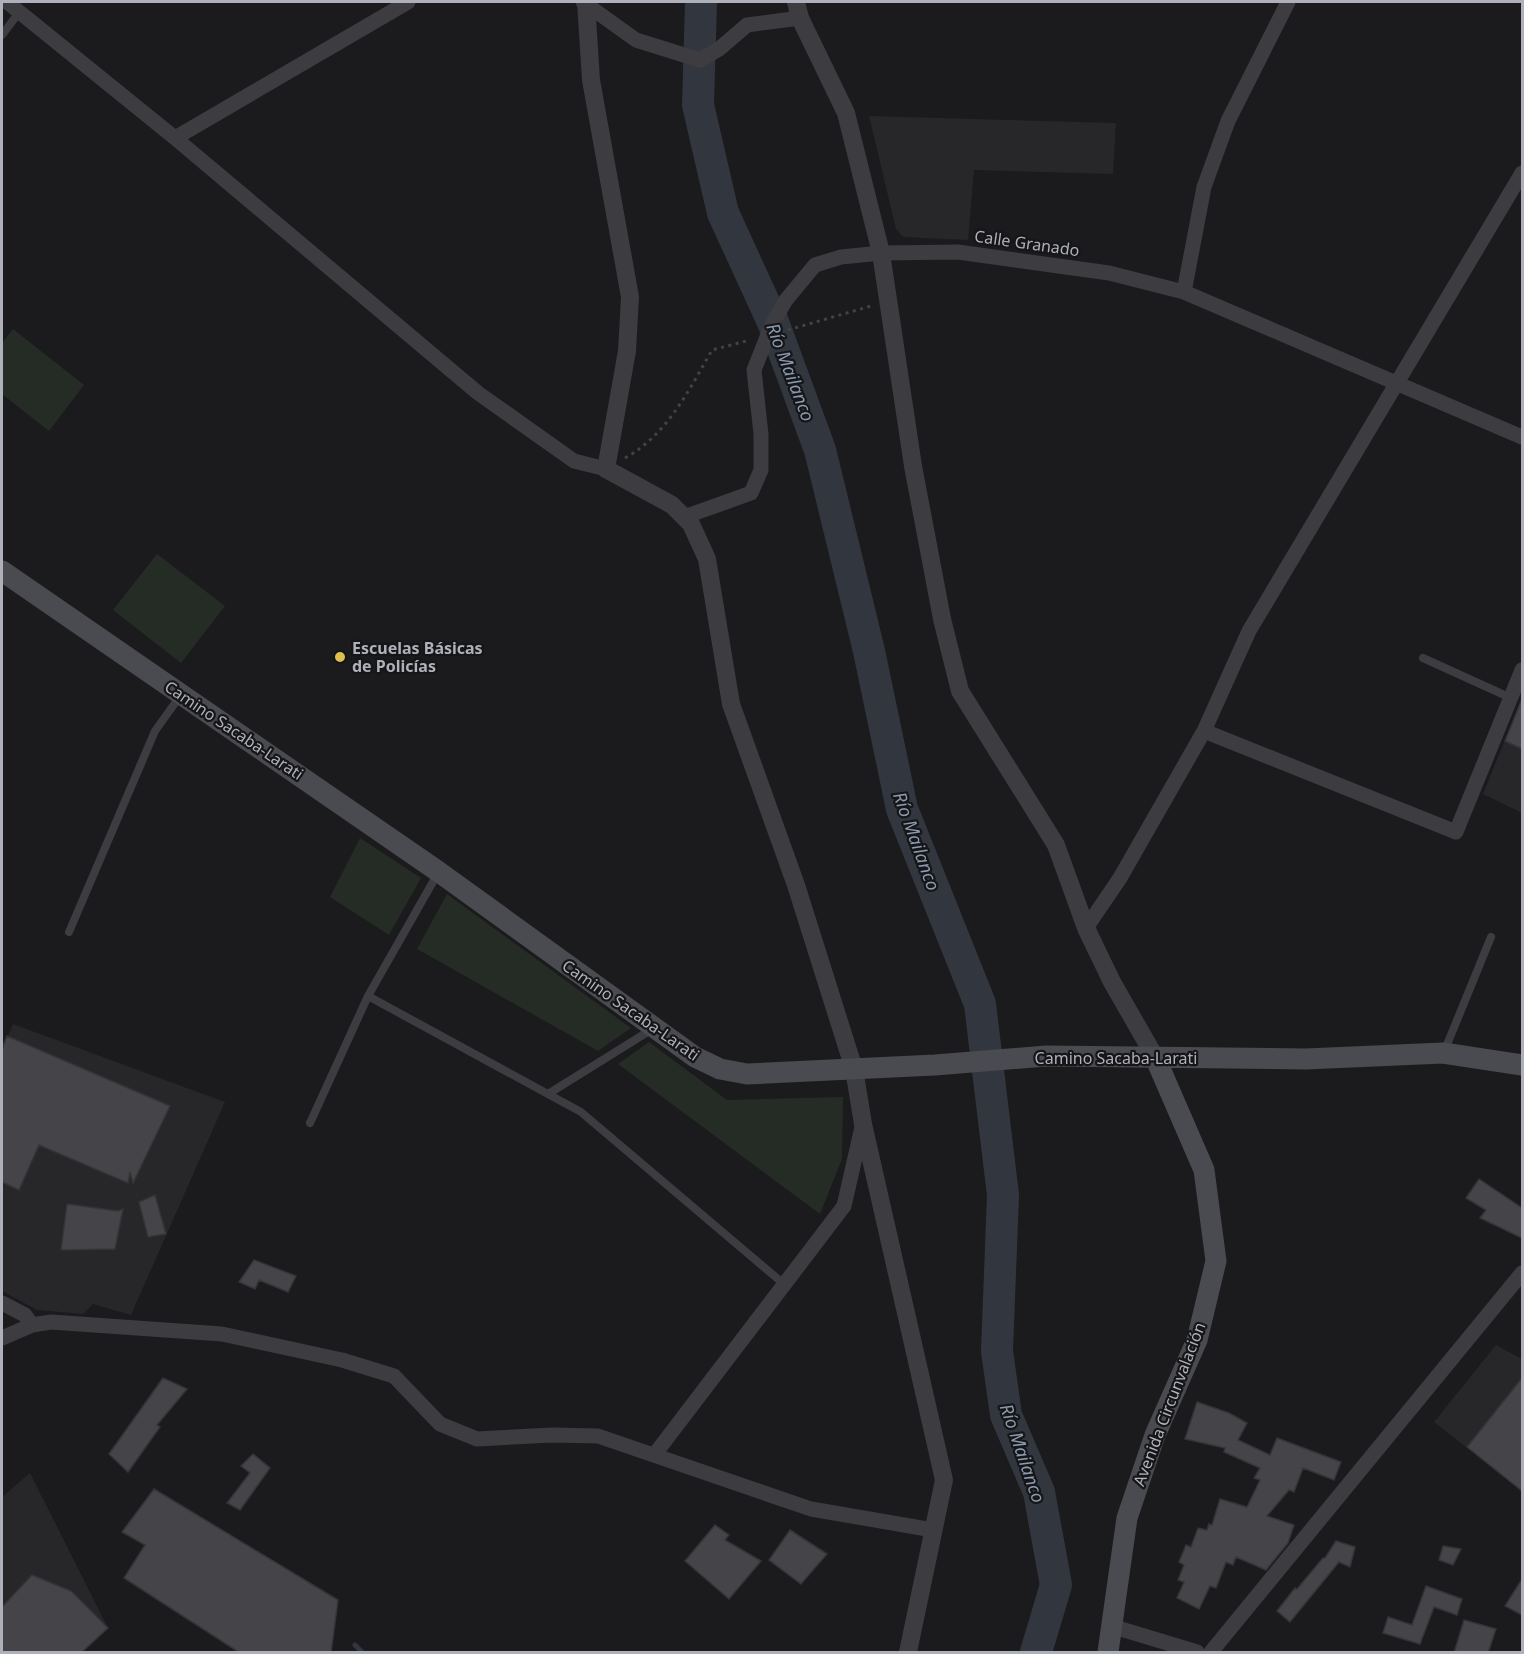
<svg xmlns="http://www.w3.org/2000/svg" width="1524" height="1654" viewBox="0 0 1524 1654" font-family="'Noto Sans',sans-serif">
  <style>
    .built { fill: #272629 }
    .green { fill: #252c26 }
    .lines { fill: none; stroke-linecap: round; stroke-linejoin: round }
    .stream { stroke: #32373f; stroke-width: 5 }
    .river { stroke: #32373f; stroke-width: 32 }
    .building { fill: #454549; stroke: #353538; stroke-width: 1.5 }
    .path { stroke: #424348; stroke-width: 3; stroke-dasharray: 3 4.5; stroke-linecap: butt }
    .service { stroke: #3c3c41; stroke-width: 8 }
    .minor { stroke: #3c3c41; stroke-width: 15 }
    .tertiary { stroke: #3c3c41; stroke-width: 18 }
    .secondary { stroke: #4a4b50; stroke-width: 21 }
    .poi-dot { fill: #dec051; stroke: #161517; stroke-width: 2 }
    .labels { text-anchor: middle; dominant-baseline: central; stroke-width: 4.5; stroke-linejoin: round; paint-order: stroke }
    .street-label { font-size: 16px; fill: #aeb1ba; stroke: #161517 }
    .poi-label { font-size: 16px; font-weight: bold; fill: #aeb1ba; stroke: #161517; text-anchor: start }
    .water-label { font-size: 18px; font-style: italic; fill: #8a9ab0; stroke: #161517 }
  </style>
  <rect width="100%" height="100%" fill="#1b1a1c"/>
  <!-- built -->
  <path class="built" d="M869,116L1116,123L1113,174L974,170L968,240L903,237L896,229Z
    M1522,698V813L1483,794Z
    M13,1024L225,1102L131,1315L93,1304L83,1314L37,1310L2,1291V1049Z
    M1496,1345L1522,1359V1491L1434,1422Z
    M30,1473L108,1628L81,1652H2V1497Z"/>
  <!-- green -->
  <path class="green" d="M13,329L84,385L49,431L2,394V343Z
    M157,554L225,606L181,663L113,610Z
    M360,838L421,878L389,935L330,897Z
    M447,894L631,1028L598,1051L417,949Z
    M649,1042L727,1100L843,1097L842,1159L820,1214L618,1064Z"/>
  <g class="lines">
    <!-- stream -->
    <path class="stream" d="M355,1645L362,1652"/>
    <!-- river -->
    <path class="river" d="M701,2L698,105L723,213L773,322L820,450L869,651L902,809L980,1004L1003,1195L997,1351L1006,1415L1039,1492L1056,1585L1036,1652"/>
  </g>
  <!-- building -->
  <path class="building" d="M1522,699V749L1505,741Z
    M7,1036L170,1106L133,1183L130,1172L128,1183L39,1145L19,1190L2,1182V1049Z
    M1479,1179L1522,1208V1238L1480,1218L1486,1210L1466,1198Z
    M155,1195L166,1234L148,1237L139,1202Z
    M67,1204L118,1211L123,1209L115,1249L61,1250Z
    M254,1260L296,1276L288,1292L259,1280L255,1289L239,1282Z
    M163,1378L187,1389L157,1425L160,1427L128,1472L109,1454Z
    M1522,1378V1491L1467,1447Z
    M1197,1402L1229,1413L1247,1423L1238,1440L1270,1455L1277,1438L1341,1462L1334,1480L1303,1468L1294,1492L1289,1490L1267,1516L1294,1525L1288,1543L1266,1570L1236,1557L1233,1565L1226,1562L1216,1588L1210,1586L1199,1609L1177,1598L1184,1582L1178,1580L1184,1565L1179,1562L1186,1545L1191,1547L1198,1528L1207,1530L1209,1524L1212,1525L1220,1499L1247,1507L1260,1480L1254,1478L1260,1468L1224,1452L1225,1448L1185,1439Z
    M253,1454L270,1468L240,1510L227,1503L250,1473L241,1466Z
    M154,1489L338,1600L331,1653H240L124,1578L145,1545L122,1532Z
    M715,1525L729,1535L725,1540L761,1561L729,1599L685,1561Z
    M790,1530L827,1554L801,1584L769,1560Z
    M1336,1541L1355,1547L1350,1567L1339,1562L1290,1622L1277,1611L1295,1588L1297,1589L1323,1558H1325Z
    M1443,1546L1461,1549L1453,1565L1439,1560Z
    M32,1575L71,1591L108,1628L81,1653H2V1607Z
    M1522,1579V1615L1505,1606Z
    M1426,1586L1462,1599L1457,1615L1434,1607L1420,1644L1383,1633L1388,1617L1412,1625Z
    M1464,1620L1496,1629L1488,1653H1454Z"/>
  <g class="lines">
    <!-- path -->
    <path class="path" d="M788,330L871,306
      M625,458C667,435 689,390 712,350L750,340"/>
    <!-- service -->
    <path class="service" d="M2,35L20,11
      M1423,658L1511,698
      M69,932L155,731L180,696
      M368,996L581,1112L785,1285
      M1444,1052L1491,937
      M548,1094L654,1028
      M310,1123L368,996L438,873"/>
    <!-- minor -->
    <path class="minor" d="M7,2L175,138L478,393L574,461L606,469
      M583,2L636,40L700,60L719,49L747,25L800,18
      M175,138L408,2
      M1184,292L1204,187L1228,121L1288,2
      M684,517L751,493L761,470V434L754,370L773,322L786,300L815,265L841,257L881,253L958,252L1109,273L1184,292L1522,437
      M1204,731L1456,832L1522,670
      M1086,928L1120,878L1204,731L1249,631L1522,173
      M2,1303L25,1315L32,1325
      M2,1338L32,1325L51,1322L222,1334L342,1360L394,1376L440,1424L477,1439L552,1435L598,1436L811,1509L933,1530
      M655,1454L844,1206L862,1127
      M1111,1626L1197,1652
      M1211,1652L1522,1273"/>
    <!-- tertiary -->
    <path class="tertiary" d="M586,2L591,80L630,297L627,351L606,469L672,505L691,524L707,559L731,704L796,885L854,1069L863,1124L944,1480L908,1652
      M796,2L800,18L846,113L881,253L913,466L942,619L960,691L1056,845L1086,928L1112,982L1155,1057"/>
    <!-- secondary -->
    <path class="secondary" d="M2,571L439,872L695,1057L720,1069L747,1074L935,1065L1046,1056L1306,1059L1443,1053L1522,1065
      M1108,1652L1127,1518L1155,1435L1197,1340L1216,1261L1204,1170L1155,1057"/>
  </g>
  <!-- markers -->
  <circle class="poi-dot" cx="340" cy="657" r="6"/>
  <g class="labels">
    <!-- street labels -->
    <g class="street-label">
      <text transform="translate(1027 243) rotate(8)">Calle Granado</text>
      <text transform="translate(234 730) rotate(34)">Camino Sacaba-Larati</text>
      <text transform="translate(631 1010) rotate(35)">Camino Sacaba-Larati</text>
      <text x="1116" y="1058">Camino Sacaba-Larati</text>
      <text transform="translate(1169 1404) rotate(-69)">Avenida Circunvalación</text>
    </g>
    <!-- poi labels -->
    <g class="poi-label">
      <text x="352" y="648">Escuelas Básicas<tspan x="352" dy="18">de Policías</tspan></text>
    </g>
    <!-- water labels -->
    <g class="water-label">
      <text transform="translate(791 372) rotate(69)">Río Mailanco</text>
      <text transform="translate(917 841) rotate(70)">Río Mailanco</text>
      <text transform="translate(1023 1453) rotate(71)">Río Mailanco</text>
    </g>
  </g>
  <!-- border -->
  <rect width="1524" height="1654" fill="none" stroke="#aeb1ba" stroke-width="6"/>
</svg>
